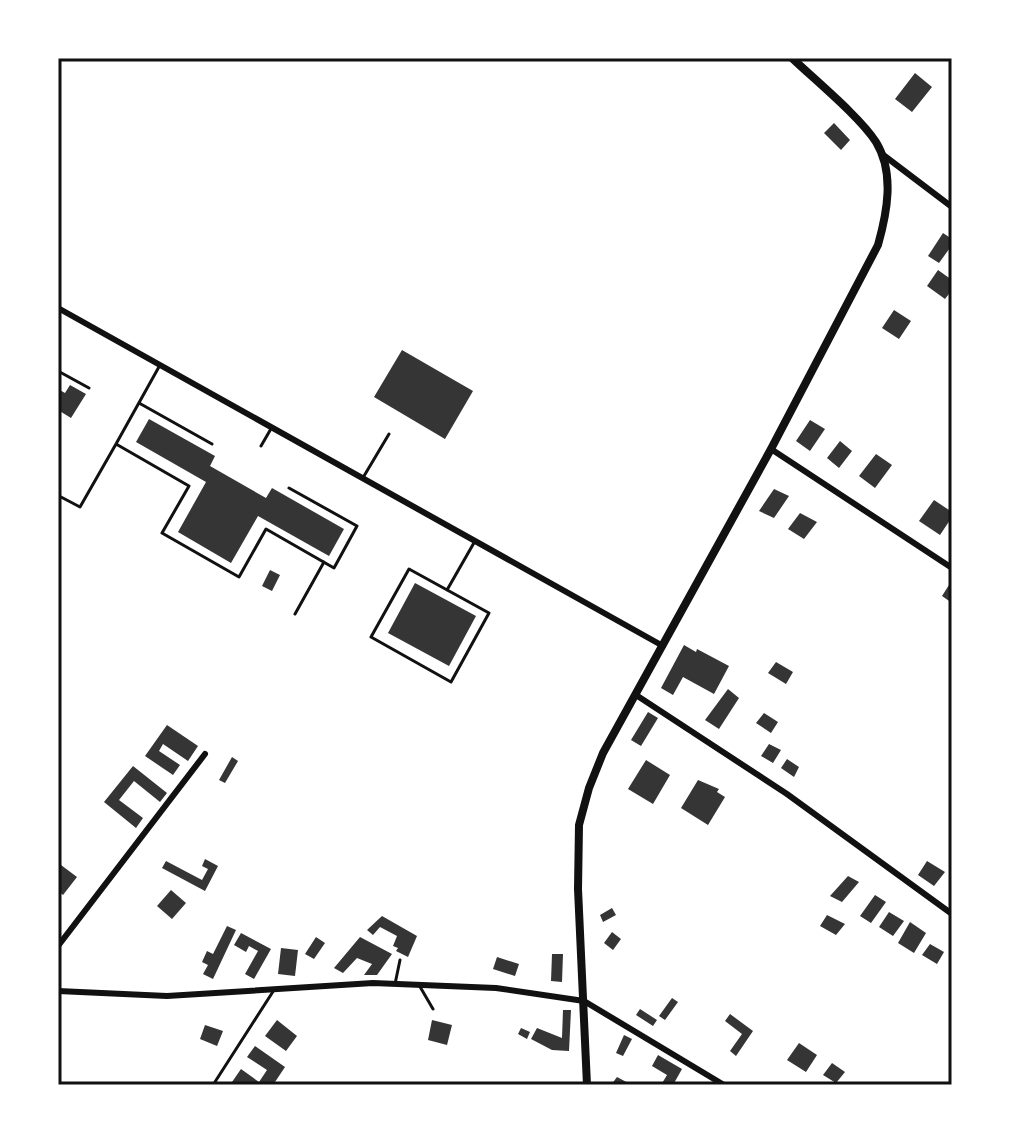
<svg xmlns="http://www.w3.org/2000/svg" width="1010" height="1143" viewBox="0 0 1010 1143" font-family="'Libre Baskerville',serif">
  <style>
    .building { fill: #353535 }
    .lines { fill: none; stroke-linecap: round; stroke-linejoin: round }
    .service { stroke: #111; stroke-width: 3 }
    .minor { stroke: #111; stroke-width: 6 }
    .tertiary { stroke: #111; stroke-width: 8 }
    .neatline { fill: none; stroke: #111; stroke-width: 3 }
  </style>
  <rect width="100%" height="100%" fill="#fff"/>
  <!-- building -->
  <path class="building" d="M915,73L932,87L912,112L895,99Z
    M834,123L850,140L841,150L824,133Z
    M943,233L952,239V245L939,263L928,256Z
    M938,270L952,280V290L945,299L927,286Z
    M894,310L911,321L899,339L882,328Z
    M402,350L473,391L445,439L374,397Z
    M70,385L86,394L71,418L58,410V389L65,393Z
    M149,419L215,456L210,466L266,498L272,488L344,529L329,556L258,516L231,563L178,532L206,482L136,442Z
    M810,420L825,429L810,451L796,441Z
    M840,441L852,451L839,468L827,458Z
    M876,454L892,465L875,488L859,476Z
    M774,489L789,496L774,518L759,511Z
    M934,500L952,512V517L940,535L919,521Z
    M800,513L817,522L804,539L788,529Z
    M270,570L280,575L272,591L262,586Z
    M415,583L476,616L449,666L388,633Z
    M949,585L952,588V603L942,596Z
    M684,645L696,652L697,649L729,666L714,694L683,677L673,695L661,688Z
    M776,662L793,672L786,684L768,673Z
    M728,689L739,698L719,729L705,720Z
    M648,712L658,718L641,746L631,740Z
    M764,713L778,722L771,733L756,723Z
    M167,725L198,746L188,761L163,744L159,751L180,765L173,775L145,756Z
    M769,744L781,750L773,763L761,756Z
    M232,757L238,761L225,783L219,780Z
    M787,759L799,767L794,777L781,768Z
    M646,760L670,775L653,804L628,789Z
    M133,766L167,793L160,802L134,781L119,800L143,818L136,828L104,802Z
    M698,780L719,789L717,792L725,797L708,825L681,808Z
    M205,859L218,866L205,891L162,868L166,861L202,880L208,869L202,866Z
    M927,861L945,872L934,886L918,875Z
    M61,865L77,877L63,895L58,891V869Z
    M848,876L859,882L842,902L830,896Z
    M171,890L186,903L172,919L157,906Z
    M875,895L886,902L871,923L860,916Z
    M612,908L616,915L603,922L600,915Z
    M889,912L904,921L893,936L879,927Z
    M827,915L845,924L836,935L820,926Z
    M382,916L417,936L408,957L396,951L398,948L393,946L397,936L380,927L373,935L367,930Z
    M910,922L926,933L914,953L898,943Z
    M227,926L236,930L213,979L203,974L208,965L202,962L207,951L213,954Z
    M612,932L621,939L613,950L604,943Z
    M241,933L271,949L254,979L245,974L258,951L249,946L246,952L234,945Z
    M316,937L325,943L314,959L305,954Z
    M360,937L392,954L377,975H364L372,964L357,958L343,973L334,968Z
    M930,944L944,952L937,964L922,955Z
    M281,948L298,950L295,976L278,974Z
    M552,954H563L562,982L551,981Z
    M497,957L519,964L515,976L493,969Z
    M672,998L678,1002L665,1020L659,1016Z
    M640,1009L657,1020L653,1026L636,1015Z
    M563,1010H571L569,1051L552,1050L531,1039L537,1028L562,1038Z
    M730,1014L753,1031L736,1056L730,1051L742,1034L725,1021Z
    M277,1020L297,1036L286,1051L265,1036Z
    M432,1020L452,1025L447,1045L428,1040Z
    M205,1025L223,1031L217,1046L200,1039Z
    M521,1028L530,1032L527,1039L518,1034Z
    M624,1035L632,1039L623,1056L616,1053Z
    M799,1043L817,1055L806,1072L787,1060Z
    M255,1046L285,1067L273,1085H237L232,1082L241,1069L259,1082L267,1070L247,1057Z
    M658,1055L682,1069L673,1085H661L667,1075L652,1066Z
    M832,1063L845,1072L836,1083L823,1075Z
    M617,1077L632,1085H611Z"/>
  <g class="lines">
    <!-- service -->
    <path class="service" d="M160,365L116,444L189,486L162,533L239,577L266,529L334,568L357,526L289,488
      M58,371L89,388
      M139,403L212,444
      M261,446L272,427
      M364,476L389,434
      M61,497L80,507L116,444
      M409,569L489,613L451,682L371,637Z
      M447,590L475,541
      M295,614L324,562
      M395,984L400,960
      M419,985L433,1009
      M213,1085L274,990"/>
    <!-- minor -->
    <path class="minor" d="M882,154L952,207
      M58,308L663,646
      M771,449L952,568
      M636,695L787,794L952,914
      M58,946L205,754
      M58,991L167,996L373,983L496,988L584,1001L724,1085"/>
    <!-- tertiary -->
    <path class="tertiary" d="M587,1085L578,889L579,825L589,788L603,753L771,449L878,245C887,213 895,173 876,142C860,117 815,80 792,58"/>
  </g>
  <!-- border -->
  <rect width="1010" height="1143" fill="none" stroke="#ffffff" stroke-width="120"/>
  <rect x="60" y="60" width="890" height="1023" class="neatline"/>
</svg>
